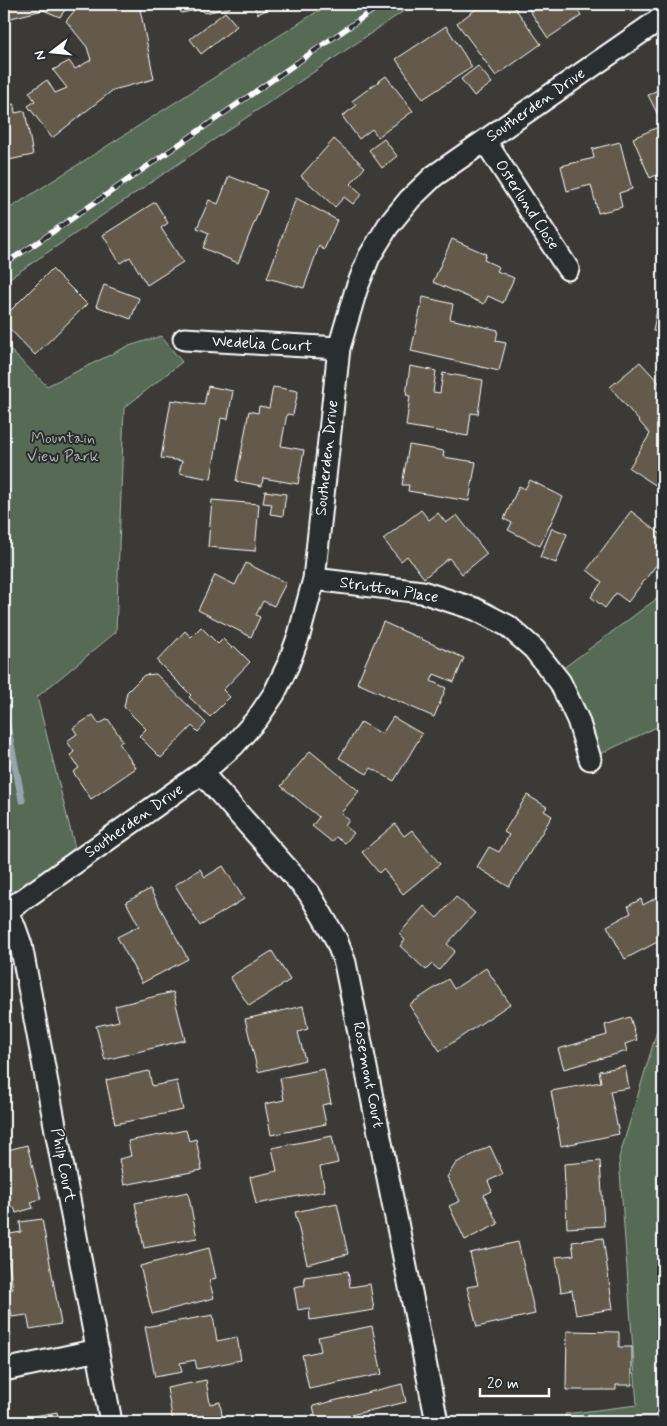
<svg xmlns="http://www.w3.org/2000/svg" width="667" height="1426" viewBox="0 0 667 1426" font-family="Mynerve,sans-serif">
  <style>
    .green { fill: #566b57; stroke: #aab5ab }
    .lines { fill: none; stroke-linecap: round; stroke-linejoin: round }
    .stream { stroke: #96a4ac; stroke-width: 7 }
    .building { fill: #635a4b; stroke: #fff }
    .minor-casing { stroke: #fff; stroke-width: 25 }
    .minor { stroke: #2a2d2e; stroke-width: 21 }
    .rail-casing { stroke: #fff; stroke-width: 5.5 }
    .rail { stroke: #2a2d2e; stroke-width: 4; stroke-dasharray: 11; stroke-linecap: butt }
    .labels { text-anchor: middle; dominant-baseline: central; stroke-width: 4; stroke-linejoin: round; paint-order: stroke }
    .street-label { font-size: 16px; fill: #fff; stroke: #2a2d2e }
    .park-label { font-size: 16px; fill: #aab5ab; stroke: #2a2d2e }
  </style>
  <rect width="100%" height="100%" fill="#3b3a37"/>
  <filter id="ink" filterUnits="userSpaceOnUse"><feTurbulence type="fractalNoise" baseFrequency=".02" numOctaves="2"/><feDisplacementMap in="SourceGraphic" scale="10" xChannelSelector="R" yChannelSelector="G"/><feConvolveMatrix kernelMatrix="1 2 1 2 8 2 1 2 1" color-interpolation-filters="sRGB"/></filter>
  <g filter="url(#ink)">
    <!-- green -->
    <path class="green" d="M329,4H414L4,282V212Z
      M161,336L182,362L124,408L116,632L37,697L78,860L4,906V344L47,386L126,347Z
      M663,594V724L590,759L554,675Z
      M663,1011V1422H566L565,1414L637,1405L619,1158Z"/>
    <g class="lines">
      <!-- stream -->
      <path class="stream" d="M4,709L22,800"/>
    </g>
    <!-- building -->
    <path class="building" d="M4,4H69L60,17L43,10L7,19Z
      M80,4H139L154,79L113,90L52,138L28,106L35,101L29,92L47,80L55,93L67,88L53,70L69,61L75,69L91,60L87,47L66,21Z
      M179,4H229L230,8L204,13L202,9L181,13Z
      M253,4H278L258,14Z
      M483,4H512L541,44L496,76L457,23Z
      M528,4H573L581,16L548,38L526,5Z
      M225,12L237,26L201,54L190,39Z
      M446,26L472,67L423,99L396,59Z
      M478,66L492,83L474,96L461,79Z
      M386,76L413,111L378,137L372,129L359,139L342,116L356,106L352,101Z
      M663,87V112L658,115L648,95Z
      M14,104L15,113L25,111L33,155L4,161V106Z
      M663,125V172L650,178L633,138Z
      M334,139L365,167L351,184L362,194L353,204L344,197L335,207L301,176Z
      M384,139L397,156L382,168L369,150Z
      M620,142L632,189L619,193L622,207L598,213L591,185L567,191L561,166L594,158L592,149Z
      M229,176L267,191L238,263L203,248L209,233L197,228L209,200L218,204Z
      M296,198L337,220L324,250L319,246L304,288L267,278Z
      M155,202L168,223L161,228L183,262L147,285L130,257L120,263L103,235Z
      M452,239L486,254L484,260L499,267L497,271L514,278L503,303L488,296L484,304L433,282Z
      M52,269L87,304L35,355L4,323V317Z
      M104,285L139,298L131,319L96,306Z
      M423,297L453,304L450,319L498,330L496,341L506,343L499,371L411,351Z
      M657,310L663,311V333L653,331Z
      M640,362L663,387V490L629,468L650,434L610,387Z
      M410,366L436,371L433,392L440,393L443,373L483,380L478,414L471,413L468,436L406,426L410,396L406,395Z
      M208,386L233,391L228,419L221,418L211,479L179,473L182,461L161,458L171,400L204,405Z
      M273,387L298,391L293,415L287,414L281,446L304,450L298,484L263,478L262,486L236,481L249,411L258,413L259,406L269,408Z
      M409,445L444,451L443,457L476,462L469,501L408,491L409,485H402Z
      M530,480L563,497L540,546L508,530L512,523L504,519L519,486L525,489Z
      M265,491L286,494L283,516L270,514L272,504L263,503Z
      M212,500L259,504L255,551L208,547Z
      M421,510L429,520L438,513L446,523L457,515L487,554L462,574L449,558L424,578L407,556L401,561L383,539Z
      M631,511L663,536V547L656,557L660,560L628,602L616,593L605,608L591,597L602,582L587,570Z
      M552,528L567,534L556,563L540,557Z
      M246,563L286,583L274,606L263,601L256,615L260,617L251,637L198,610L215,575L235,585Z
      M383,622L464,658L454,682L434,674L431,681L446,688L434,717L357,683Z
      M201,627L218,644L223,639L232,648L234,646L250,662L223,690L230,697L210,717L189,697L191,695L157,661L185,631L191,637Z
      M156,674L206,723L198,732L192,726L161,758L139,736L146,729L124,707L127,692L144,675Z
      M93,715L99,724L108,719L123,741L119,743L136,768L91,799L73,772L79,768L70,755L74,752L67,741L77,734L73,728Z
      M393,717L422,734L394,781L371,768L367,774L339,758L361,722L382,734Z
      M310,751L359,791L341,813L349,820L345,826L354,833L345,843L336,837L332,842L312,826L319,817L281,786Z
      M527,795L547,807L544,811L552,816L509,887L477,867L489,847L499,852L509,835L504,832Z
      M395,824L404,836L412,830L440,864L403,894L383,869L379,873L362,852Z
      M223,866L244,899L200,926L175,885L200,869L205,877Z
      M150,889L188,959L142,983L117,937L139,926L126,902Z
      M663,894V939L625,959L607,926L631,913L628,906L641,899L643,905Z
      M456,897L475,913L447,944L455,951L439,970L432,964L426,970L400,946L405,940L399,934L424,906L437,918Z
      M272,951L290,980L249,1006L230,977Z
      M486,968L510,1004L440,1051L409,1005L448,979L454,989Z
      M173,992L185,1040L105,1060L96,1026L119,1021L115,1006Z
      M303,1006L308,1029L298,1032L305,1060L258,1072L245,1019Z
      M630,1017L637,1040L625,1044L627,1051L564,1069L558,1049L607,1035L605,1025Z
      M625,1066L629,1088L610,1091L619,1134L561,1146L551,1091L601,1082L599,1071Z
      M324,1069L331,1103L322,1105L326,1124L271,1135L265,1104L284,1100L280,1078Z
      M149,1071L152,1086L177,1081L183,1110L115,1124L106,1080Z
      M186,1130L189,1141L196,1139L202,1170L124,1185L119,1159L131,1156L128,1141Z
      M332,1136L338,1163L320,1167L325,1191L256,1204L250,1177L277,1171L272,1148Z
      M27,1145L41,1199L31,1202L33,1208L16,1213L14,1207L4,1209V1151Z
      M490,1146L503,1174L488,1181L492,1191L484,1195L498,1224L465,1240L449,1206L460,1201L447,1177L456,1163Z
      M600,1161L604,1226L567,1228L564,1164Z
      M188,1192L197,1238L144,1248L135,1203Z
      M337,1203L348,1254L307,1264L295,1212Z
      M42,1219L61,1324L30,1329L27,1315L12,1317L7,1290L13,1289L4,1235L21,1232L20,1222Z
      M603,1238L613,1309L576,1315L572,1290L561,1292L556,1257L574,1255L572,1242Z
      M518,1242L535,1314L477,1327L467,1287L478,1285L470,1253Z
      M209,1248L216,1278L209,1280L214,1298L152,1314L140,1266Z
      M348,1271L350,1287L370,1284L374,1310L310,1320L309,1308L298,1310L294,1287L305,1285L304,1277Z
      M4,1301L11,1319L4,1322L11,1336L4,1339Z
      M213,1315L217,1341L237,1337L241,1360L197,1369L195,1360L180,1363L182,1372L155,1377L145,1327Z
      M372,1326L382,1374L309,1389L302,1355L321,1351L318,1337Z
      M567,1331L619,1332V1347H632V1385H616V1390H566Z
      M206,1380L210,1404L220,1402L223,1422H173L167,1388Z
      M402,1384L406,1402L351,1415L353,1422H317L313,1406Z
      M57,1412L59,1422H24V1418Z"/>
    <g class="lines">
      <!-- minor casing -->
      <g class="minor-casing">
        <path id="minor" d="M485,141L568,269
          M184,339L339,348
          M314,579L422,592L475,609L508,626L534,649L560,682L578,720L590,759
          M202,773L309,893L336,939L345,963L437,1422
          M4,907L15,928L21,945L111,1422
          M4,913L202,773L234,745L257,719L274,694L288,665L299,635L314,579L339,348L356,290L369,257L388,226L410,199L434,176L663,17
          M4,1370L98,1350"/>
      </g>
      <!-- minor -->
      <use href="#minor" class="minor"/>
      <!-- rail casing -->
      <g class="rail-casing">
        <path id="rail" d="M4,264L38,242L382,4"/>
      </g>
      <!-- rail -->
      <use href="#rail" class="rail"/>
    </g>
  </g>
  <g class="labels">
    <!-- street labels -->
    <g class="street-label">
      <text transform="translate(536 105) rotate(-35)">Southerden Drive</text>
      <text transform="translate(527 205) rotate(57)">Osterlund Close</text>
      <text transform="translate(262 344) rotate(3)">Wedelia Court</text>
      <text transform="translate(327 458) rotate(-84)">Southerden Drive</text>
      <text transform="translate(389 590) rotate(9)">Strutton Place</text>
      <text transform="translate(134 821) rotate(-35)">Southerden Drive</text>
      <text transform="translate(368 1075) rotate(79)">Rosemont Court</text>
      <text transform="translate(63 1165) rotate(79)">Philp Court</text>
    </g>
    <!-- park labels -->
    <g class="park-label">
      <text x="63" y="438">Mountain<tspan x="63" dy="18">View Park</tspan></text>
    </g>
  </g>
  <!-- margin -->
  <rect width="667" height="1426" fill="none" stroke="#2a2d2e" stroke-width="20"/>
  <rect x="10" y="10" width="647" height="1406" fill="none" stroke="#fff" stroke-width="2" filter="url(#ink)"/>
  <!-- north arrow -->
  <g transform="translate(52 52) rotate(254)" stroke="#2a2d2e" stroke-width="4" paint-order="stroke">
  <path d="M0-4L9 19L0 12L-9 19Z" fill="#ffffff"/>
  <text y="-8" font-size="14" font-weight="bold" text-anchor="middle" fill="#ffffff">N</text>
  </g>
  <!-- scale -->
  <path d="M480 1388v8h69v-8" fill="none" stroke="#ffffff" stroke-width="2.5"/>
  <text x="487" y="1388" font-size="15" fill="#ffffff" stroke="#2a2d2e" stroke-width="4" paint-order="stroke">20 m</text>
</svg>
